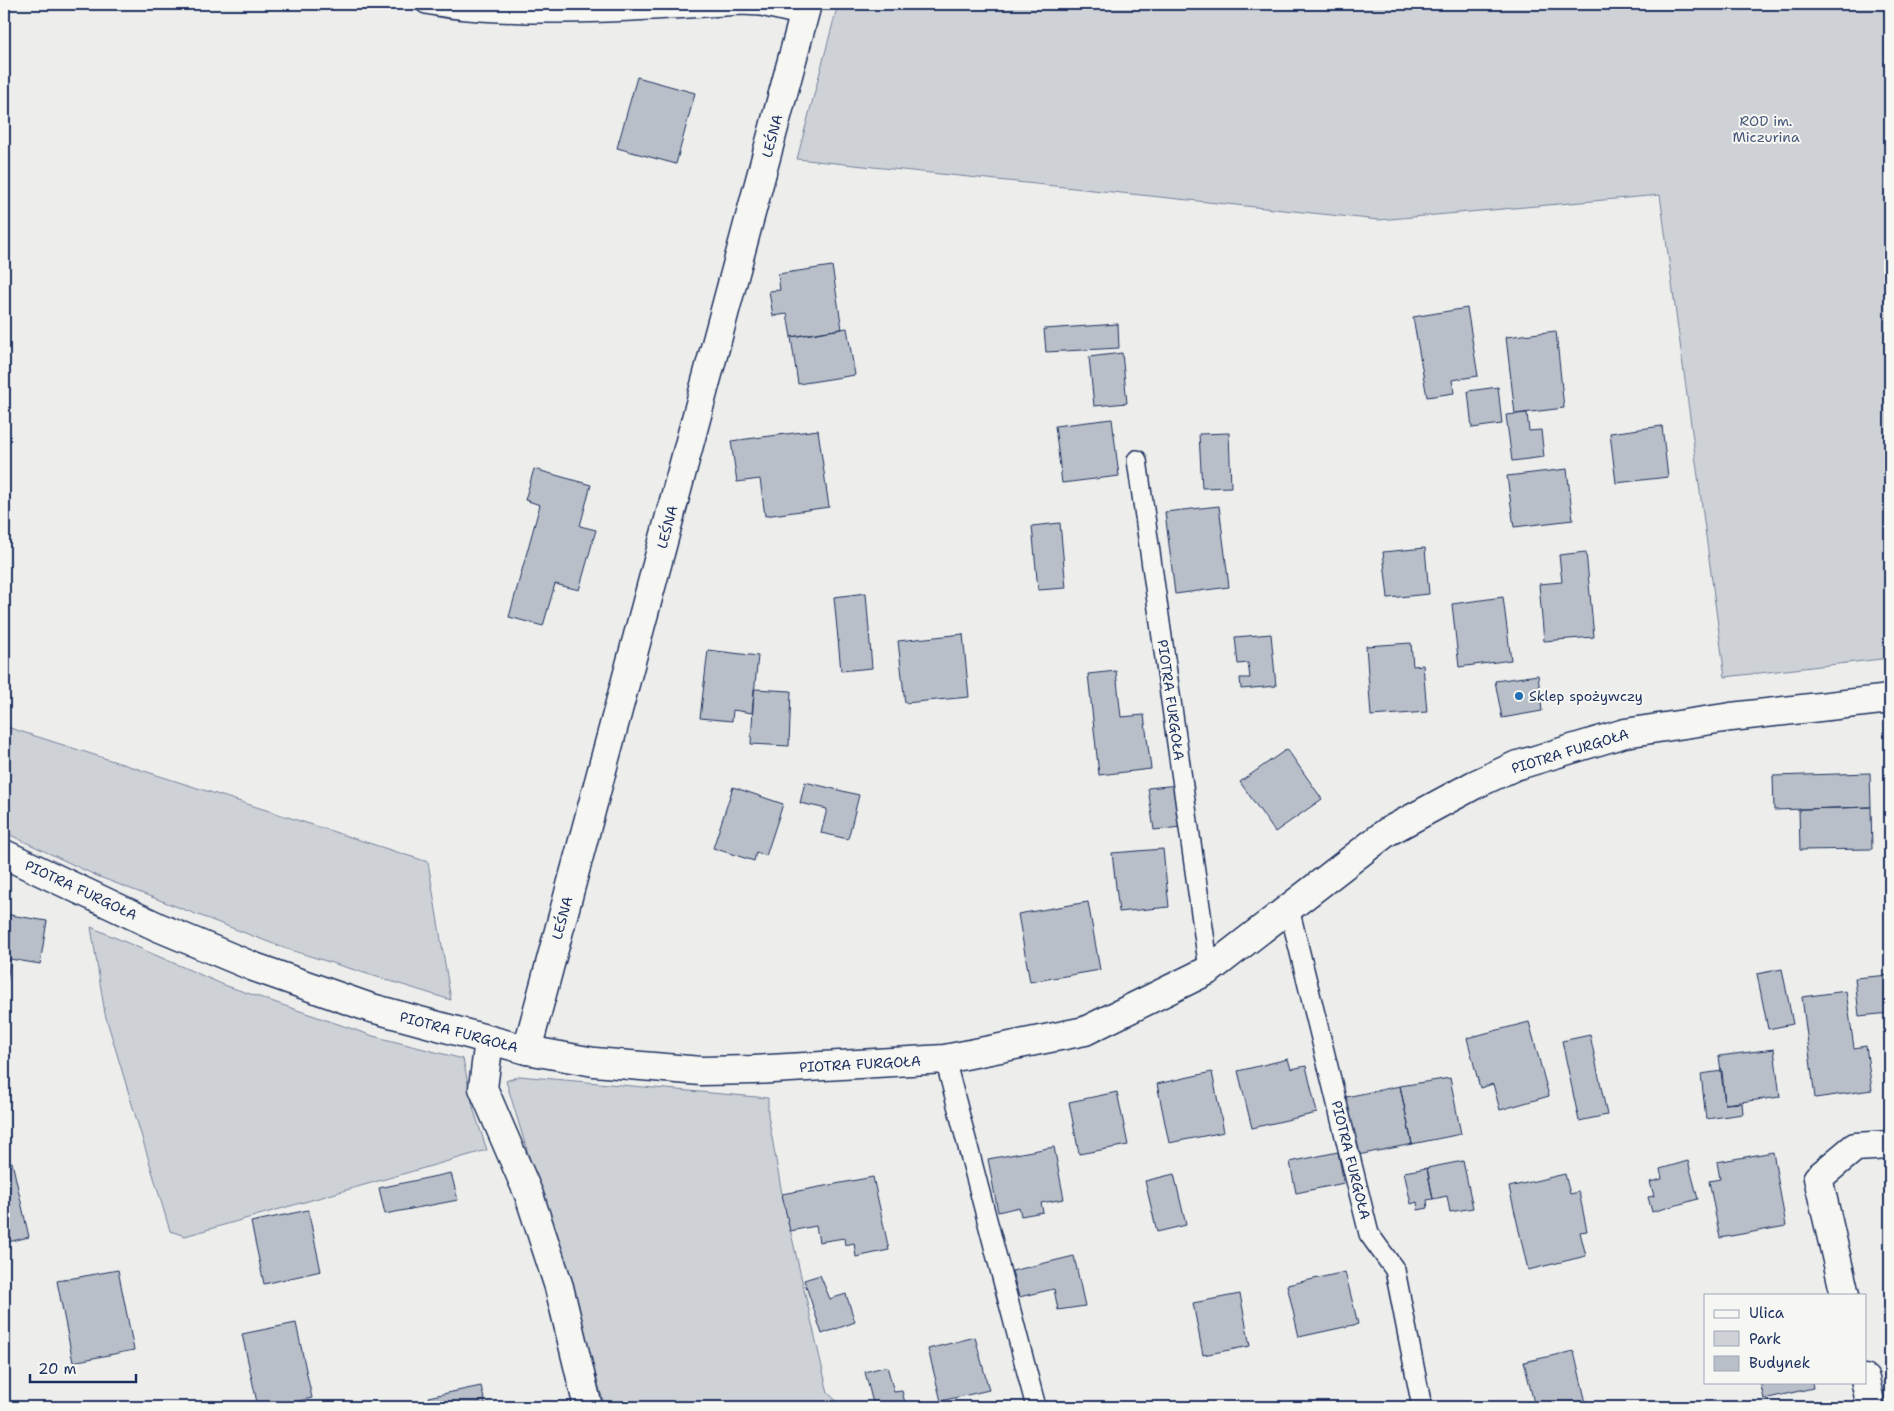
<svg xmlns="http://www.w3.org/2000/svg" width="1894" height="1411" viewBox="0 0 1894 1411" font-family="'Shantell Sans',sans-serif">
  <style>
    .green { fill: #ced2d7; stroke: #74809a }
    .building { fill: #b9bfc8; stroke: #1b2f5e }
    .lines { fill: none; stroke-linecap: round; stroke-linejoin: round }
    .lane-casing { stroke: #1b2f5e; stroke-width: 22 }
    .street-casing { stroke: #1b2f5e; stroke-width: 31 }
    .secondary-casing { stroke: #1b2f5e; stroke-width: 31 }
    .lane { stroke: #f6f6f2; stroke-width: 19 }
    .street { stroke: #f6f6f2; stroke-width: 28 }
    .secondary { stroke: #f6f6f2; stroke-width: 28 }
    .poi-dot { fill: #1f6fb2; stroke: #f6f6f2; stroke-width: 2 }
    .labels { text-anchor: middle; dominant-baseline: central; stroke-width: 4; stroke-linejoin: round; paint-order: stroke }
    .park-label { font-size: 14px; fill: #48587c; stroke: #f6f6f2 }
    .street-label { font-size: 14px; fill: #1b2f5e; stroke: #f6f6f2 }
    .poi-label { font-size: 14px; fill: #1b2f5e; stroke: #f6f6f2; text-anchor: start }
  </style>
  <rect width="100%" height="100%" fill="#edeeec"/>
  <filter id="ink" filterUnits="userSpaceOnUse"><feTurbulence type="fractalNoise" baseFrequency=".02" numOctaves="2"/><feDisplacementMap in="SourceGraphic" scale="10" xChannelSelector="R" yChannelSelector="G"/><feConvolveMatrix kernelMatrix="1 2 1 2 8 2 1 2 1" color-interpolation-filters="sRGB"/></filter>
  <g filter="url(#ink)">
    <!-- green -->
    <path class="green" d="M838,4H1890V658L1725,677L1660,195L1379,220L797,159Z
      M4,726L428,862L451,1000L284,948L97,876L4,832Z
      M91,927L224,985L373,1036L463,1059L474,1111L487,1150L185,1236L170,1231L105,1014Z
      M519,1076L768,1098V1115L782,1194L828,1393L843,1407H605L506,1081Z"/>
    <!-- building -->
    <path class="building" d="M637,77L695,93L676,164L617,148Z
      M832,266L842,329L791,337L787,314L773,316L769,291L780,290L778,274Z
      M1467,308L1478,376L1452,380L1454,393L1427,397L1413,317Z
      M1118,324L1119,348L1046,352L1044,329Z
      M847,328L855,375L798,384L791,337Z
      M1556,331L1564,408L1515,414L1506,337Z
      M1122,353L1127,403L1094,406L1089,357Z
      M1498,387L1502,424L1472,428L1468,391Z
      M1527,413L1529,431L1541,430L1544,457L1512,461L1506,415Z
      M1112,419L1119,476L1062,483L1055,426Z
      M1662,426L1668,477L1616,483L1610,433Z
      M818,430L829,507L765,516L760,479L737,482L731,441Z
      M1229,433L1231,487L1202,488L1199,434Z
      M534,469L591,485L580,526L596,530L579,590L555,584L543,626L509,617L540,505L525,500Z
      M1567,469L1573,520L1514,527L1507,476Z
      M1219,506L1229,587L1175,594L1165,512Z
      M1060,523L1066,588L1038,590L1032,526Z
      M1425,548L1429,594L1388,598L1383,552Z
      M1586,552L1594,637L1544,641L1539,584L1562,582L1559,555Z
      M866,593L872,668L841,671L834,597Z
      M1503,597L1511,660L1459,667L1452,604Z
      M963,634L969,697L905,703L898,641Z
      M1271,634L1276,686L1241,689L1240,678H1250L1248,663L1238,664L1235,637Z
      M1411,643L1413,666L1423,665L1427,712L1371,716L1366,646Z
      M708,650L758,656L752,713L733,710L732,721L700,718Z
      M1116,671L1121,717L1144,715L1151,769L1099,775L1088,674Z
      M1538,675L1542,711L1502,718L1495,681Z
      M754,689L791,691L789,746L751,744Z
      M1287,749L1322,799L1275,832L1240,782Z
      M1870,773L1871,807L1774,810L1773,776Z
      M805,782L859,795L848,839L821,833L827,809L800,803Z
      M1178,785L1181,827L1154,830L1148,788Z
      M733,787L783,804L766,856L756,852L754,861L713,848Z
      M1871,807L1872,849L1800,850L1799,809Z
      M1163,849L1169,907L1119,912L1112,853Z
      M1088,902L1100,970L1030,982L1018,914Z
      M4,914L47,921L40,964L10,959L7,982L4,981Z
      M1782,969L1793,1024L1768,1029L1757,974Z
      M1890,975V1013L1859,1016L1855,978Z
      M1846,991L1854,1048L1866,1046L1872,1090L1815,1098L1802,997Z
      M1529,1022L1549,1096L1500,1110L1493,1084L1480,1088L1467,1038Z
      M1590,1035L1607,1115L1579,1121L1562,1041Z
      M1774,1049L1780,1097L1725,1104L1719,1056Z
      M1288,1059L1291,1069L1306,1066L1317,1113L1252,1128L1238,1071Z
      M1722,1071L1725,1104L1742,1103L1743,1114L1706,1119L1701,1074Z
      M1212,1072L1224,1132L1169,1143L1157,1084Z
      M1450,1078L1461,1134L1412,1144L1400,1086Z
      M1400,1086L1412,1144L1358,1155L1346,1097Z
      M1117,1092L1128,1145L1079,1154L1069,1102Z
      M1054,1147L1064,1199L1041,1203L1043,1212L1021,1216L1019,1207L998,1212L988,1159Z
      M1338,1152L1344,1183L1296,1193L1290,1162Z
      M1773,1152L1786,1226L1720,1238L1709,1181L1720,1179L1717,1162Z
      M1463,1161L1473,1208L1450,1212L1447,1196L1433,1199L1427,1168Z
      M1688,1161L1698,1199L1652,1212L1648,1197L1654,1196L1650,1182L1662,1179L1660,1169Z
      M12,1162L29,1237L4,1243V1164Z
      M1427,1168L1433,1199L1427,1200L1428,1208L1418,1210L1417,1202L1411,1204L1404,1172Z
      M451,1173L458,1200L385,1214L379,1188Z
      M1174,1174L1186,1225L1157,1232L1145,1181Z
      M1565,1174L1570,1194L1579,1192L1587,1231L1580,1232L1586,1256L1528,1270L1509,1187Z
      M873,1177L889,1250L856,1257L854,1243L845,1245L844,1238L819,1242L816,1226L790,1231L782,1194Z
      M308,1210L321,1271L264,1284L251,1222Z
      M1074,1256L1085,1306L1058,1310L1054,1289L1019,1297L1012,1271Z
      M118,1270L134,1350L73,1362L57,1281Z
      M1345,1272L1358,1324L1299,1337L1287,1285Z
      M820,1275L830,1299L846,1294L855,1322L822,1334L804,1280Z
      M1240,1294L1250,1346L1203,1355L1193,1303Z
      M296,1323L312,1398L269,1407H258L242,1334Z
      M975,1337L989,1390L941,1401L928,1349Z
      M1574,1351L1586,1403L1570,1407H1535L1524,1362Z
      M887,1366L894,1392L902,1391L906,1407H874L865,1372Z
      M1760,1382H1812L1813,1388L1764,1399Z
      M481,1386L486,1407H431L428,1397Z"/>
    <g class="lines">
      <!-- lane casing -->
      <g class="lane-casing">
        <path id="lane" d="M426,4C459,11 494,12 528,13C599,14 670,9 741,5L761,6L804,16
          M1137,460L1209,970
          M1289,908L1369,1234L1395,1270L1422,1407
          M945,1059L1036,1407"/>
      </g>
      <!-- street casing -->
      <g class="street-casing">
        <path id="street" d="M489,1040L483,1088L529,1195L559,1287L588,1407
          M527,1050L807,4
          M1845,1295L1818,1178L1855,1147L1890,1145
          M1865,1379L1871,1407"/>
      </g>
      <!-- secondary casing -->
      <g class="secondary-casing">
        <path id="secondary" d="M4,854L158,927L254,967L368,1007L527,1050L594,1062L701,1071L754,1070L945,1059L1085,1031L1209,970L1387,832L1474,785L1515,766L1625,733L1731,717L1890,699"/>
      </g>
      <!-- lane -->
      <use href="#lane" class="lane"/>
      <!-- street -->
      <use href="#street" class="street"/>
      <!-- secondary -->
      <use href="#secondary" class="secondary"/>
    </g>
  </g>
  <!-- markers -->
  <circle class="poi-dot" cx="1519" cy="696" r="5"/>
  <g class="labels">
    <!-- park labels -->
    <g class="park-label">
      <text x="1766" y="121">ROD im.<tspan x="1766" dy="16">Miczurina</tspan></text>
    </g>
    <!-- street labels -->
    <g class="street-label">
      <text transform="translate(772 136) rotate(-75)">LEŚNA</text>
      <text transform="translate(667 527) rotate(-75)">LEŚNA</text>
      <text transform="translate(1171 700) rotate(82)">PIOTRA FURGOŁA</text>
      <text transform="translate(1570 751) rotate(-17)">PIOTRA FURGOŁA</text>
      <text transform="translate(81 890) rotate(25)">PIOTRA FURGOŁA</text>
      <text transform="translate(562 918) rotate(-75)">LEŚNA</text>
      <text transform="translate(459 1032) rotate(15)">PIOTRA FURGOŁA</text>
      <text transform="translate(860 1064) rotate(-3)">PIOTRA FURGOŁA</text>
      <text transform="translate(1351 1160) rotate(76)">PIOTRA FURGOŁA</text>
    </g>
    <!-- poi labels -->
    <g class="poi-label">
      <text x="1529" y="696">Sklep spożywczy</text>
    </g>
  </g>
  <!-- margin -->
  <rect width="1894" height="1411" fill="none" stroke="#f6f6f2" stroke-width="20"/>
  <rect x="10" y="10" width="1874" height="1391" fill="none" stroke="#1b2f5e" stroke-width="2" filter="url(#ink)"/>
  <!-- legend -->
  <rect x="1704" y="1294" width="162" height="90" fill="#f6f6f2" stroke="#9ea6b7"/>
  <rect x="1714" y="1310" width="25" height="8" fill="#f6f6f2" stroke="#9ea6b7"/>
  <text x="1749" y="1318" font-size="15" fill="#1b2f5e">Ulica</text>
  <rect x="1714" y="1331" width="25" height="15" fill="#ced2d7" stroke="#9ea6b7"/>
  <text x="1749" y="1344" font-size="15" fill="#1b2f5e">Park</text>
  <rect x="1714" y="1356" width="25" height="15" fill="#b9bfc8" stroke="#9ea6b7"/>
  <text x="1749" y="1368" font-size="15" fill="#1b2f5e">Budynek</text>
  <!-- scale -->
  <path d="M30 1374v8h106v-8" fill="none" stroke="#1b2f5e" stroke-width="2.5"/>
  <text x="38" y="1374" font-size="15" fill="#1b2f5e" stroke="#f6f6f2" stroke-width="4" paint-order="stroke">20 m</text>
</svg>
